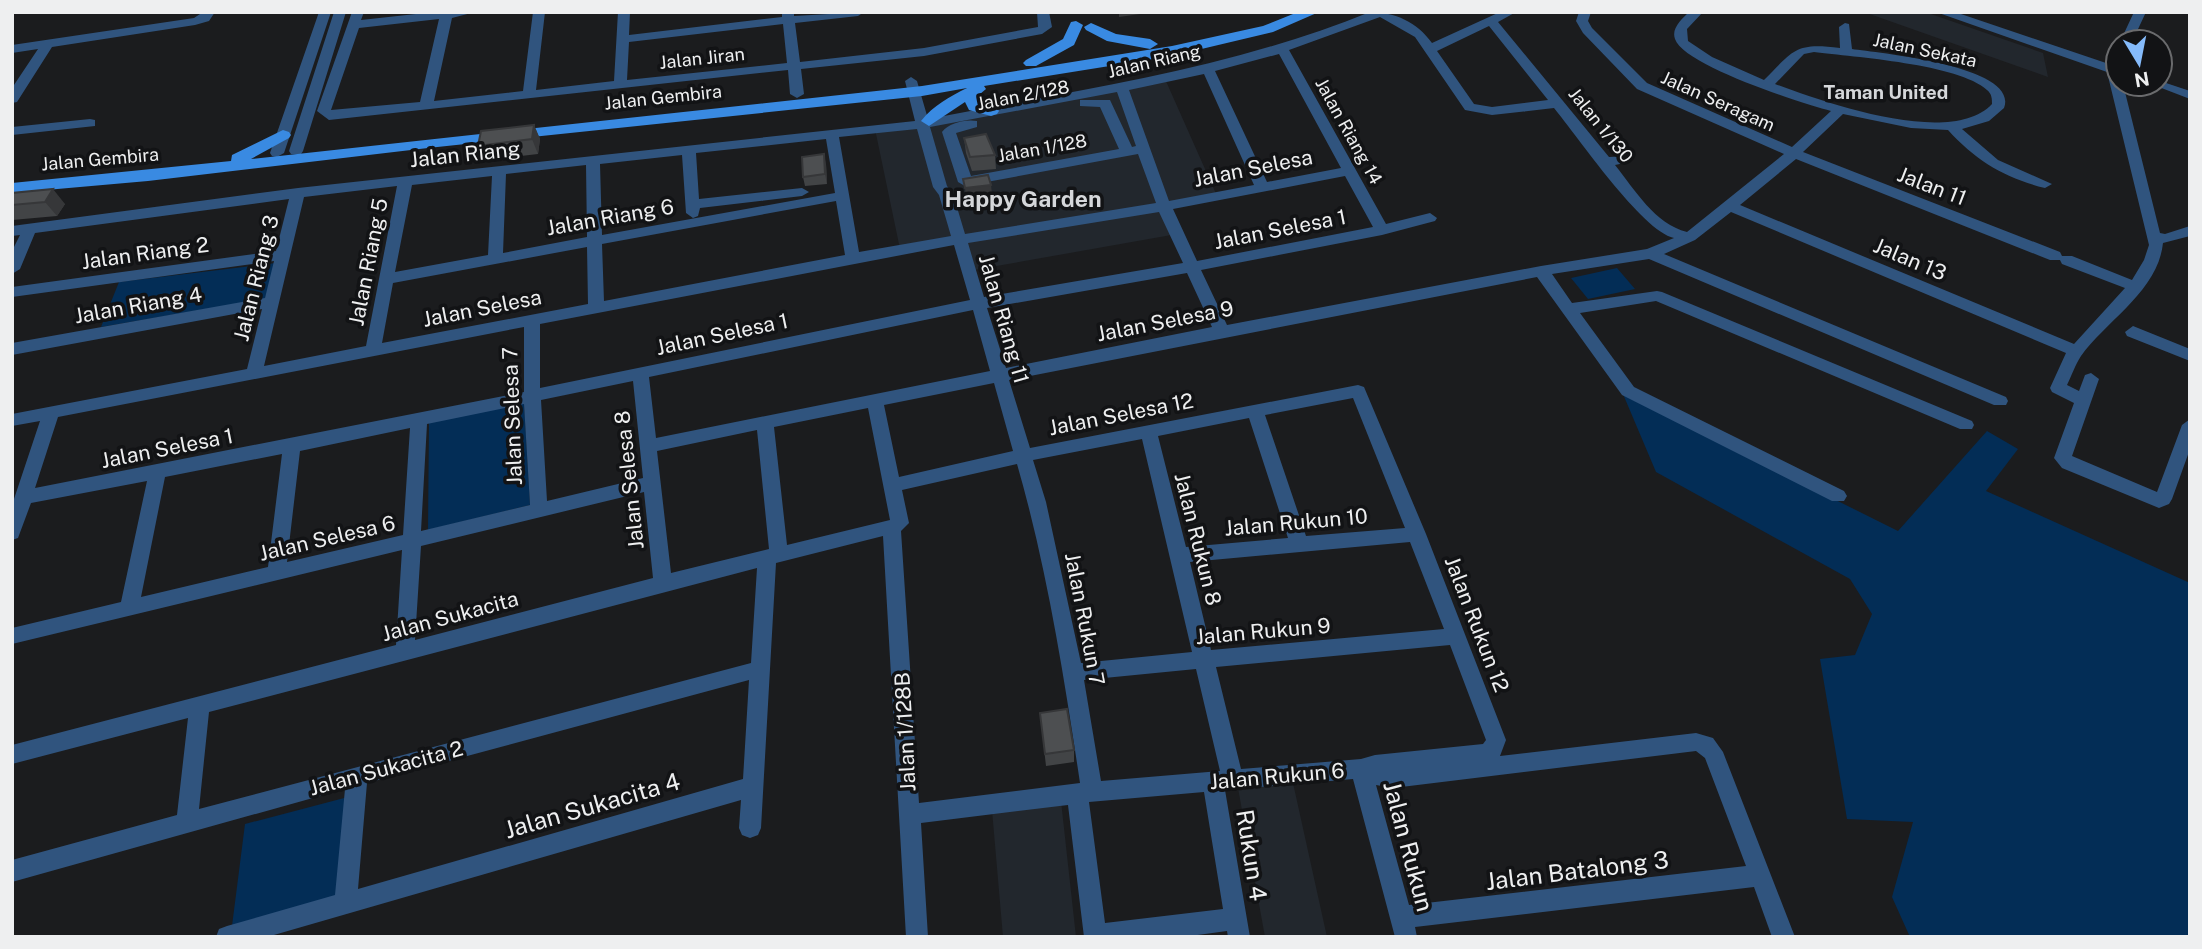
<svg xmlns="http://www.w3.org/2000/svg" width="2202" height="949" viewBox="0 0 2202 949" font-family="'Public Sans',sans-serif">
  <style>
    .built { fill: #22272d }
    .green { fill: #032d56 }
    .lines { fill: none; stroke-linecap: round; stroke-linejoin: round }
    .minor { fill: #30547e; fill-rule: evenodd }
    .major { fill: #398ae2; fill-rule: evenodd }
    .wall { fill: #424446 }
    .shaded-wall { fill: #363739 }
    .building { fill: #4d4f51; stroke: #363739; stroke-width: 2 }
    .labels { text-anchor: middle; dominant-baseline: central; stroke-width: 7; stroke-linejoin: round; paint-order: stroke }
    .far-street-label { font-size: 18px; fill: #eeeff0; stroke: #121315 }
    .far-neighbourhood-label { font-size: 19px; font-weight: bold; fill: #d5d7da; stroke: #121315 }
    .street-label { font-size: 21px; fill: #eeeff0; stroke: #121315 }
    .neighbourhood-label { font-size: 23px; font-weight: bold; fill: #d5d7da; stroke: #121315 }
    .near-street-label { font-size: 24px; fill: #eeeff0; stroke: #121315 }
  </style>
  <rect width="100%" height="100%" fill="#1b1c1e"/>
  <!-- built -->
  <path class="built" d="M1864,12H1925L2043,53L2048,77Z
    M1165,79L1217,196L1165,206L1177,234L968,271L959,238L900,249L875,129Z
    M1293,783L1327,937H1265L1238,788Z
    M1061,801L1076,937H1003L992,810Z"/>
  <!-- green -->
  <path class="green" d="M276,263L265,299L101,327L119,282Z
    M1617,268L1635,289L1588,299L1571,278Z
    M1623,394L1898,531L1987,431L2018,449L1986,491L2190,583V937H1910L1892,897L1913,822L1847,819L1820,659L1855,655L1872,614L1850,579L1656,472Z
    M524,401L530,505L428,530L429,423Z
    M348,797L340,897L232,926L245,824Z"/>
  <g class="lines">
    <!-- minor -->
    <path class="minor" d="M203,12H215L209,21L195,25L52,47L17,102L12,103V88L38,49L12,53V45L194,18Z
      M319,12H331L284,153L277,157L272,156L270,153Z
      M334,12H346L303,151L301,154H291L289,151Z
      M352,12H364L361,20L434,12H475L452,18L434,101L523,91L533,12H545L536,90L614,81L618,12H630L629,35L782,17V12H794V16L864,12L858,16L795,23L800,62L924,48L1038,27L1037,12H1049L1052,27L1042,34L924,56L801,69L804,94L797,98L790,94L788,70L329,120L317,111ZM439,19L420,102L331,110L359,28ZM783,24L787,63L627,80L629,42Z
      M1370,12C1395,12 1417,22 1432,43L1500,12H1516L1498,22L1609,157L1629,156V162L1615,165C1635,190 1655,224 1687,232L1784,154L1637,89L1583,33L1576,21L1579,12H1591L1588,21L1592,28L1647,83L1792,147L1831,111C1803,104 1683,65 1675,39C1671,28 1682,19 1689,12H1703L1687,29L1688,41L1712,57L1764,80C1794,50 1795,42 1840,48L1839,27L1845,23L1849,24L1852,49C1879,53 2020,66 2004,108L1989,121L1962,129L1998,160L2052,184L2045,188C2005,178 1976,161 1948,130L1911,128L1843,114L1803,152L2060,252L2062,256H2072L2132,280L2144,260L2149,245L2107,72L1936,12H1955L2109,64L2114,56L2118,55V84H2123L2160,233L2165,234L2190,226V236L2163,243C2158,291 2107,320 2081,356C2075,365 2072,375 2067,385L2079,391L2085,375L2091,373L2099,379L2072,456L2157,492L2182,425L2190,419V449L2172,499L2169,504L2159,508L2062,468L2054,458L2074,403L2052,392L2050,388L2066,353L1731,212L1695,240L1664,254L2006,397L2008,401L2006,405H1994L1649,259L1552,274L1572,303L1657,291L1662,292L1972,421L1974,425L1972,429H1960L1656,301L1580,313L1634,387L1844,491L1847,496L1844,501H1832L1622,395L1537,277L1009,380L1030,448L1358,385L1364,387L1426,534L1506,740L1500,756L1696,733L1713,738L1723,752L1795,937H1772L1754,887L1415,927L1417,937H1395L1353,779L1225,790L1250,937H1228L1227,931L1183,937H1084L1068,805L921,823L928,937H906L883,536L776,563L761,828L758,835L750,838L742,835L739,828L741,800L267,937H216L219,929L227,926L335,895L345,789L12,882V860L177,815L188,718L12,764V745L396,645L402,550L12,644V628L121,602L147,481L31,503L18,538L12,540V505L40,421L12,426V414L247,369L262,309L12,355V343L265,298L274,261L12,297V287L276,251L289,199L35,233L20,269L12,274V251L20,235L12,236V226L298,188L915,121L905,81L911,77L917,81L928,119C1078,90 1227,70 1370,12ZM1380,17L1415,37L1465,110L1492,115L1554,108C1578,137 1642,231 1674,238L1647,249L1541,266L1227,325L1201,270L1382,235L1435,221L1437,218L1430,213L1386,224L1289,50ZM1489,26L1548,100L1492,107L1474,104L1437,51ZM1814,52C1854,57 1959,64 1987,90C1992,94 1992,99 1992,104C1951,148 1823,102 1775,84L1804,54ZM1279,54L1341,168L1267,182L1215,71ZM1204,74L1254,185L1169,201L1129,90ZM1117,92L1136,146L1132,147L1110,100H1080V106L1100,107L1119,149L971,176L956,133L977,127V121C965,119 949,123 942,132L958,182L965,186L1138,154L1156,203L965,234L953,194L947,186L930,127ZM917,129L933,187L939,195L951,236L859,252L839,137ZM826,139L835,193L602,235L600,164L682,155L686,213L693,218L698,216L700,208L802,196L809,192L802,188L699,199L696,153ZM1796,159L2050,260H2060L2062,264L2125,288L2074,344L1740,205ZM586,165L587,237L503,253L506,174ZM492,176L488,255L395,272L412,185ZM1345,176L1373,227L1197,261L1173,209ZM397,186L366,346L264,366L304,197ZM836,201L845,255L604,301L602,244ZM1159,212L1183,263L984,297L968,243ZM954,245L970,300L540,388V324ZM587,247L588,304L382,343L393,283ZM1187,273L1212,327L1006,368L987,308ZM973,310L990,371L656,438L649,377ZM524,327V392L35,488L58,417ZM633,381L643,478L547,501L541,400ZM994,383L1013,451L899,477L884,405ZM1353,398L1405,528L1306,536L1265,415ZM524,404L530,505L421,531L427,424ZM868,408L890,520L787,545L774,427ZM1249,418L1288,538L1186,547L1158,436ZM410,428L403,535L287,562L300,451ZM757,430L769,549L671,573L657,451ZM1142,439L1192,652L1081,663L1046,502L1033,460ZM282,454L268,567L141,597L165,477ZM1017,464C1047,568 1064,676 1080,783L919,803L901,531L909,523L902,490ZM644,492L653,578L415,640L421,546ZM1410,542L1444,629L1211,650L1190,562ZM757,568L751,663L199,809L209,712ZM1450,645L1486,740L1483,744L1375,755L1361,759L1241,769L1216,667ZM1196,669L1220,771L1101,781L1084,680ZM749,680L743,779L358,889L367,783ZM1696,751L1705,758L1746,866L1409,905L1376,785L1393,788ZM1204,792L1223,909L1105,923L1089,802Z
      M2134,12H2146L2132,42H2120Z
      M2160,81L2190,91V99L2151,84H2160Z
      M90,119L95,120V126L12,135V127Z
      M2133,326L2190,349V361L2127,336L2125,332Z"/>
    <!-- major -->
    <path class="major" d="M1298,12H1319L1273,32L1172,56L984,86L986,89L980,94L981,104L997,108L999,111L997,114L991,116L969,110L965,102L929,126L921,121C934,105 949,97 967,88L922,96L428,148L148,181L12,193V183L231,161L232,155L283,130L289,132L291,135L289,138L251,159L922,86L1172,46L1263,26Z
      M1076,21L1083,25L1074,45L1036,66H1026L1023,63L1026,60L1063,39L1071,22Z
      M1091,23L1116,34L1150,39L1158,44L1150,49L1107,41L1086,30L1084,27Z"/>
  </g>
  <!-- wall -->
  <path class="wall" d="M534,125L540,139L538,154L485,160L478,146Z
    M964,138L995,155L996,169L972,171L966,153Z
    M826,164L827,184L805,186L803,177Z
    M12,193L65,204L57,216L12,220Z
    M1040,713L1074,750V762L1046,766Z"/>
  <!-- shaded-wall -->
  <path class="shaded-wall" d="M1119,12H1154L1119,17Z
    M534,125L540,139L538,154L532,139Z
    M824,154L826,164L827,184L825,174Z
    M991,185L992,194L966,198L965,188Z
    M53,189L65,204L57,216L45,202Z"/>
  <!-- building -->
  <path class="building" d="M534,125L532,139L478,146L481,131Z
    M986,134L995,155L970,157L964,138Z
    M824,154L825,174L803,177L802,157Z
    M988,175L991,185L965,188L963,179Z
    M53,189L45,202L12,205V193Z
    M1067,709L1074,750L1045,754L1040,713Z"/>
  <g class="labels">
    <!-- far-street labels -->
    <g class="far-street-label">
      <text transform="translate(1925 50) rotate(12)">Jalan Sekata</text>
      <text transform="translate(702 58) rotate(-6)">Jalan Jiran</text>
      <text transform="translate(1154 61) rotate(-13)">Jalan Riang</text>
      <text transform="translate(1023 95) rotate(-11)">Jalan 2/128</text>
      <text transform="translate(663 97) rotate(-6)">Jalan Gembira</text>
      <text transform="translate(1718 101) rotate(24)">Jalan Seragam</text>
      <text transform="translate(1601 125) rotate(51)">Jalan 1/130</text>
      <text transform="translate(1349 131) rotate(61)">Jalan Riang 14</text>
      <text transform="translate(1042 148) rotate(-10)">Jalan 1/128</text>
      <text transform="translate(100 159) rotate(-5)">Jalan Gembira</text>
    </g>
    <!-- far-neighbourhood labels -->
    <g class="far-neighbourhood-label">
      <text x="1886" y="92">Taman United</text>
    </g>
    <!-- street labels -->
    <g class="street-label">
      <text transform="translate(465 154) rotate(-6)">Jalan Riang</text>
      <text transform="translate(1253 168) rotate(-11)">Jalan Selesa</text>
      <text transform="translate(1932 186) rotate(21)">Jalan 11</text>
      <text transform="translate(610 217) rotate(-10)">Jalan Riang 6</text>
      <text transform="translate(1280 229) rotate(-11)">Jalan Selesa 1</text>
      <text transform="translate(145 253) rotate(-8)">Jalan Riang 2</text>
      <text transform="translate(1910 259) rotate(23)">Jalan 13</text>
      <text transform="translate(368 262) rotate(-79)">Jalan Riang 5</text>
      <text transform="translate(256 278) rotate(-76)">Jalan Riang 3</text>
      <text transform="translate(138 305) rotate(-10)">Jalan Riang 4</text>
      <text transform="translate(482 308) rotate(-11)">Jalan Selesa</text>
      <text transform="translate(1004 319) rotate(74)">Jalan Riang 11</text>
      <text transform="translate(1165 321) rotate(-11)">Jalan Selesa 9</text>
      <text transform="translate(722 334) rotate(-12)">Jalan Selesa 1</text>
      <text transform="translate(1121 414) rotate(-11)">Jalan Selesa 12</text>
      <text transform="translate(512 416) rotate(-92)">Jalan Selesa 7</text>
      <text transform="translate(167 448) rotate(-11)">Jalan Selesa 1</text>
      <text transform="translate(629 480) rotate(-96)">Jalan Selesa 8</text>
      <text transform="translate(1296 522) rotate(-5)">Jalan Rukun 10</text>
      <text transform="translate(327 538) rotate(-13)">Jalan Selesa 6</text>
      <text transform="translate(1198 539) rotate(76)">Jalan Rukun 8</text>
      <text transform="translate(450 616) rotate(-15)">Jalan Sukacita</text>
      <text transform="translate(1085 619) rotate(79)">Jalan Rukun 7</text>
      <text transform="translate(1477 624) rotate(69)">Jalan Rukun 12</text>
      <text transform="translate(1263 631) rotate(-5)">Jalan Rukun 9</text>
      <text transform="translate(905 732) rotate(-93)">Jalan 1/128B</text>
      <text transform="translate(386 768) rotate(-15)">Jalan Sukacita 2</text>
      <text transform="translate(1277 776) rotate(-5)">Jalan Rukun 6</text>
    </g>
    <!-- neighbourhood labels -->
    <g class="neighbourhood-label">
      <text x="1023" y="198">Happy Garden</text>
    </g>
    <!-- near-street labels -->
    <g class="near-street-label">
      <text transform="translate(592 805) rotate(-16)">Jalan Sukacita 4</text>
      <text transform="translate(1409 846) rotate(75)">Jalan Rukun</text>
      <text transform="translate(1252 855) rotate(81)">Rukun 4</text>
      <text transform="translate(1577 870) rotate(-7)">Jalan Batalong 3</text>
    </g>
  </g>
  <!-- border -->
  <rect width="2202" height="949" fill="none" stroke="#eeeff0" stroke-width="28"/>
  <!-- north arrow -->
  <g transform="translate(2139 63) rotate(170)"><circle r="33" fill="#121315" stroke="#6a6b6d" stroke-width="2"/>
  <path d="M0-5L12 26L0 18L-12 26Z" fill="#85bbfb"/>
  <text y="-10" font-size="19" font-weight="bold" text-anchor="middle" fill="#eeeff0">N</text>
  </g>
</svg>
